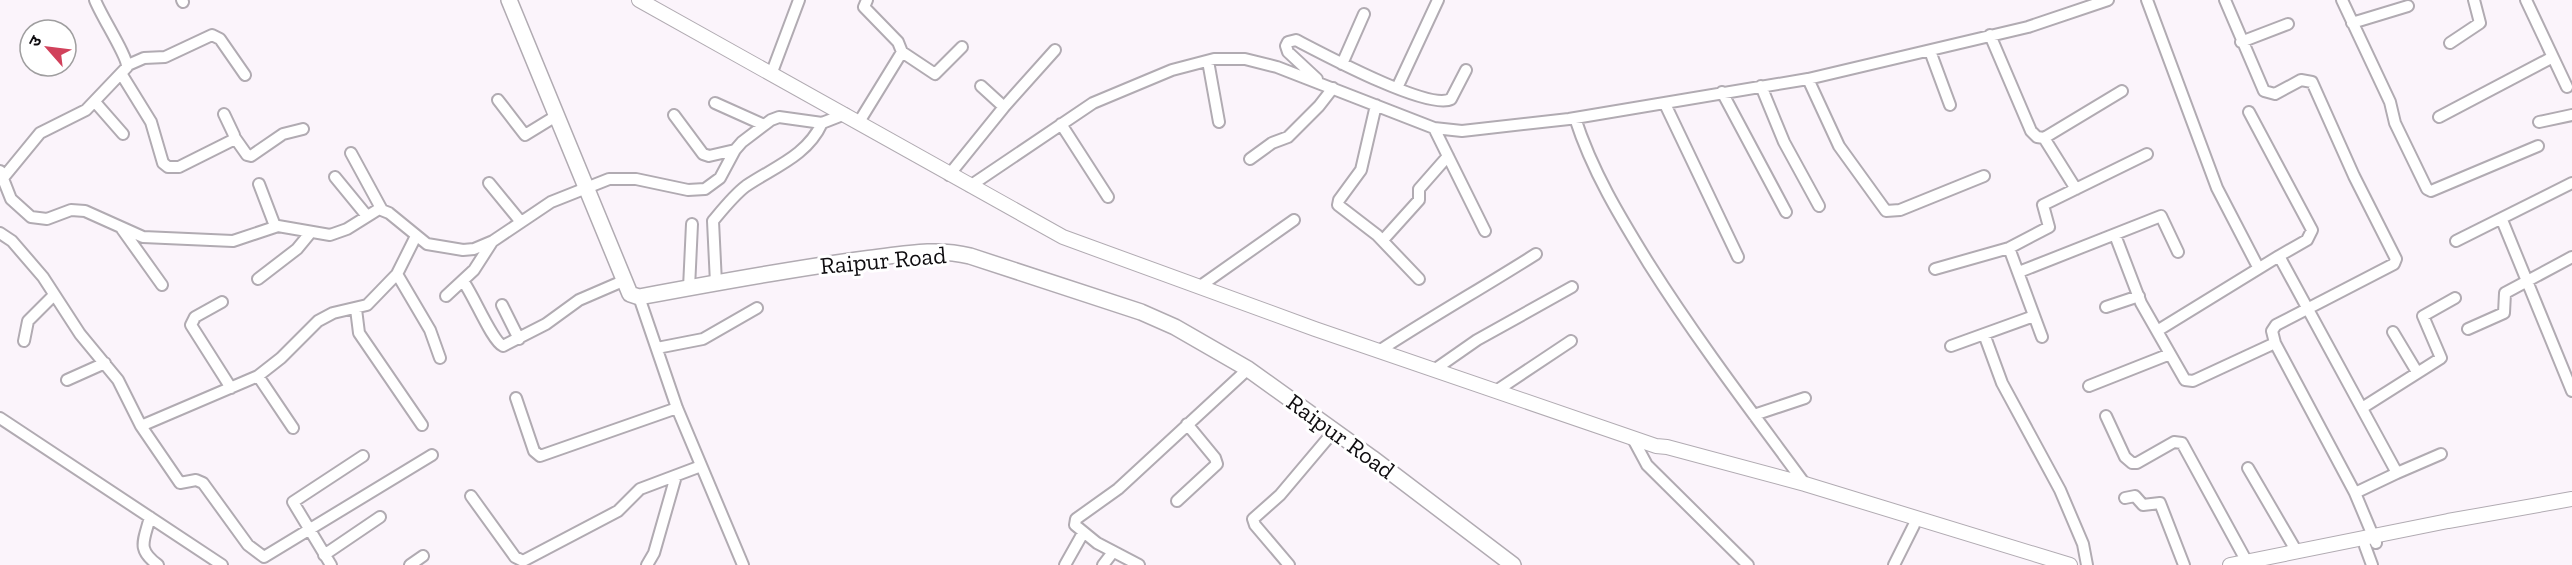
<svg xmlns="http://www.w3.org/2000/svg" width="2572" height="565" viewBox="0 0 2572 565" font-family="'Zilla Slab','Noto Sans Devanagari',serif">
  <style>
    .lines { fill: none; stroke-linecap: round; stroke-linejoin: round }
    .minor-casing { stroke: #b1abb2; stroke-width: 14 }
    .tertiary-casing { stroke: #b1abb2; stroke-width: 16 }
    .secondary-casing { stroke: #b1abb2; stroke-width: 18 }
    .minor { stroke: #fff; stroke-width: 10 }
    .tertiary { stroke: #fff; stroke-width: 14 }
    .secondary { stroke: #fff; stroke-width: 15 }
    .labels { text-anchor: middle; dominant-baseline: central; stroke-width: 6; stroke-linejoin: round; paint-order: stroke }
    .street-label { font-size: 24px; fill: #0f0d10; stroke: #fff }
  </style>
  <rect width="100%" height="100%" fill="#fbf4fb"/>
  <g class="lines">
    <!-- minor casing -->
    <g class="minor-casing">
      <path id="minor" d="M182,0L183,2
        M2147,0L2217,188L2258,267
        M2225,0L2264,91L2275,94L2301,80L2312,82L2354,176L2396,259L2394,264L2276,325L2272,331L2275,343L2355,493
        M2342,0L2390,102L2395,123L2427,189L2431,191L2538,146
        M2526,0L2567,87
        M2352,23L2408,6
        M1990,35L2031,131L2037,137L2044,138L2122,91
        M2241,42L2288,24
        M2450,43L2480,23L2474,0
        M1930,51L1950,105
        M902,52L935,74L962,47
        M1208,61L1219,122
        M1342,64L1364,14
        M128,65L144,58L165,57L212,35L220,39L245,75
        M772,72L799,0
        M122,75L151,122L163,163L168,167H179L233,140L234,135L224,114
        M1317,79L1288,52L1286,46L1288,42L1296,40C1321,53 1429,111 1451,99L1466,70
        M1808,79L1839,146L1886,211L1900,210L1984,176
        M981,86L1004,107
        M1761,86L1784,142L1819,206
        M1397,88L1438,0
        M1722,92L1786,212
        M498,100L525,135L556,116
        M95,102L123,134
        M715,103L764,125
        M1665,104L1738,257
        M1376,105L1361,170L1339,200L1338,205L1377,235L1419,279
        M2249,112L2312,230L2307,240L2279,256
        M674,115L703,154L709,156L735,150
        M2439,117L2551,58
        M1575,118C1592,171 1620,217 1649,264C1697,340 1752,412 1805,484
        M859,122L902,52L898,42L864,7L867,0
        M2539,122L2572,115
        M1061,124L1108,197
        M1434,128L1485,231
        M235,138L247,155L251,156L283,134L303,129
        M2044,138L2076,189
        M351,153L382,210
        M1250,159L1272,143L1288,137L1319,106L1333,88
        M0,171L11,199L31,217L47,219L71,210L85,211L143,237L233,241L278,226L330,235L347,229L379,209L389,213L427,244L463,250L474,249L493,241L551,202L609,179H636L688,190L705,189L720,178L735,150L742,142L771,120L779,117L822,123L845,114
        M949,175L1004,107L1055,50
        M335,177L367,216
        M3,178L40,133L86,110L127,67C128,57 101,16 95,0
        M489,183L521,222
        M259,184L275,226
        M970,186L1093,103L1172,70L1214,59H1245L1277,67L1434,128L1462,131L1569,119L1808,79L2028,27L2108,0
        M2502,220L2572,391
        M122,229L162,285
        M0,233L12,241L43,277L80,334L118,380L141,426L258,376L281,358L318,321L333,313L367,305L397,274L416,236
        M2115,235L2141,303L2185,380L2193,381L2275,343
        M1383,240L1419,200V189L1448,156
        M2456,241L2572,183
        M2009,248L2042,337
        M1935,269L2009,248L2049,227L2043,205L2147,154
        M2019,272L2161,216L2178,252
        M397,274L430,330L440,358
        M258,279L297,249L311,232
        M463,281C474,296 492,341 503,346L546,324L579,300L623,281
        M716,283L713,221C723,209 734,195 746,186C774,167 807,156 822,123
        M1199,287L1294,220
        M689,288L692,224
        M446,296L474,270L492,242
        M639,297L677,408L743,565
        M222,302L195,317L191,325L231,388
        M502,305L519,339
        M2106,307L2139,296
        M356,309L359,333L422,425
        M2468,329L2504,313L2505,293L2572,257
        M2157,331L2279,256L2397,473L2355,493L2376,543
        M2393,332L2417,372
        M1984,334L2002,383L2060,490L2083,544L2087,565
        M24,341L28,321L54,295
        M1951,346L2034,316
        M657,348L703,339L757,308
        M1379,351C1431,317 1484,287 1536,254
        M1434,370L1477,340L1572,287
        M258,376L293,428
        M67,380L105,363
        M2089,386L2170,354
        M1496,391L1571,341
        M516,398L534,451L540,456L677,408
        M2362,408L2441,358L2423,316L2455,298
        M1754,415L1805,398
        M2106,416L2125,457L2132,463H2137L2174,442L2182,443L2247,562
        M0,418L222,565
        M141,426L180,483L196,480L203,483L248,545L264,557L432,455
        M1633,439L1647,465L1748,565
        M2248,468L2297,552
        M2397,473L2441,454
        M471,496L515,557L523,561L618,511L640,489L701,466
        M2125,498L2135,496L2143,505L2160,503L2184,565
        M1177,501L1217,464L1215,458L1187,424
        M150,517C144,541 136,549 158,565
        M2365,546L2372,565
        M324,555L380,517
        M331,565L293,502L363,456
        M410,565L423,556
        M647,565L654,553L676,476
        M1065,565L1083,533
        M1103,565L1113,552
        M1139,565L1097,543L1075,525L1076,519L1118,489L1248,369
        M1289,565L1255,525L1253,519L1280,495L1334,431
        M1894,565L1914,525"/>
    </g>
    <!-- tertiary casing -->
    <g class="tertiary-casing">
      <path id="tertiary" d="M639,0L1063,237L1315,329L1656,446L1667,447L1805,484L2070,565
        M2230,565L2448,521L2572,499"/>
    </g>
    <!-- secondary casing -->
    <g class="secondary-casing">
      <path id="secondary" d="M509,0L630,294L639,297C714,283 789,269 865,259C900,255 935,247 970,256L1141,312L1175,327L1248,369L1372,458L1513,565"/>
    </g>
    <!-- minor -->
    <use href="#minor" class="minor"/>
    <!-- tertiary -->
    <use href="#tertiary" class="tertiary"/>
    <!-- secondary -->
    <use href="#secondary" class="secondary"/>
  </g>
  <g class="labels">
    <!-- street labels -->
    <g class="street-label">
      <text transform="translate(883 260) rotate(-5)">Raipur Road</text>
      <text transform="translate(1341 436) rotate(36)">Raipur Road</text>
    </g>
  </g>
  <!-- north arrow -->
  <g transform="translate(48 48) rotate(298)"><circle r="28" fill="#ffffff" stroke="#9f9e9f" stroke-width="1.5"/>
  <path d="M0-4.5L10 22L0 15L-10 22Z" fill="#d1415b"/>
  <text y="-9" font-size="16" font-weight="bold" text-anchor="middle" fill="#0f0d10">उ</text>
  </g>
</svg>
